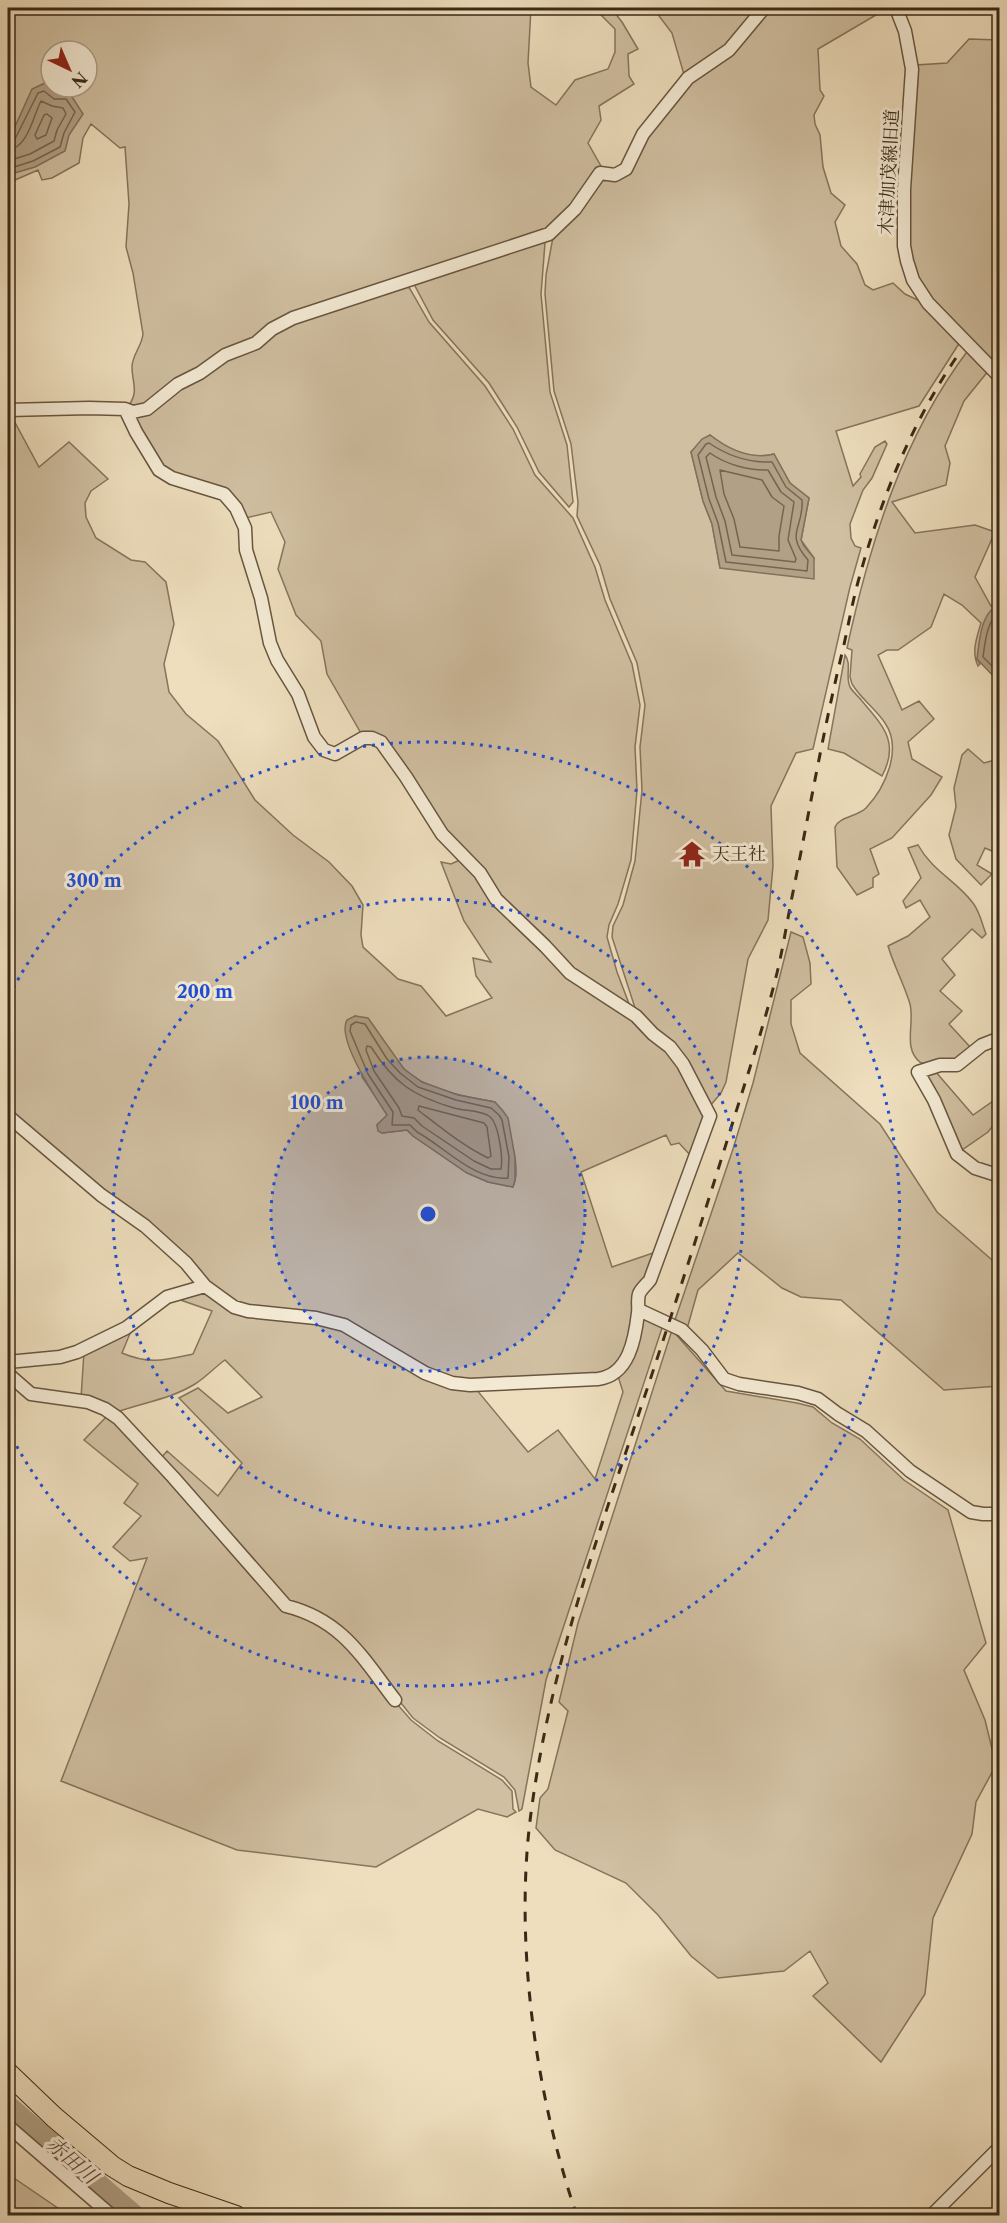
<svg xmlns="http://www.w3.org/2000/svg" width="1007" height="2223" viewBox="0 0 1007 2223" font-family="'Libre Caslon Text','Noto Serif JP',serif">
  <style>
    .green { fill: #d0bfa1; stroke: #86745c; stroke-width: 1.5; fill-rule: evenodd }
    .water { fill: #b1a085; stroke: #827059; stroke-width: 1.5 }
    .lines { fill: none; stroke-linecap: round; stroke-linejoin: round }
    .shore { stroke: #76644e; stroke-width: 1.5 }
    .river { stroke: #b1a085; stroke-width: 20 }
    .street-casing { stroke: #685640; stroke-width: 15 }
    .primary-casing { stroke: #3b2917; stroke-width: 22 }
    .street { stroke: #f4ead4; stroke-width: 12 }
    .primary { stroke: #eedebd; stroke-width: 20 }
    .rail { stroke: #3b2917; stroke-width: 3; stroke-dasharray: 10 10; stroke-linecap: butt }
    .ring { fill: none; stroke: #1d4ed8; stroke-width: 3; stroke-dasharray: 3 6 }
    .labels { text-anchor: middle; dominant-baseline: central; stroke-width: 6; stroke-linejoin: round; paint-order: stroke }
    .street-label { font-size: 18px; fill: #3b2917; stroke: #f4ead4 }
    .poi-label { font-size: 18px; fill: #3b2917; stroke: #f4ead4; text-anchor: start }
    .water-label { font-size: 20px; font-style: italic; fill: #5e4d38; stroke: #f4ead4 }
    .centre { fill: #1d4ed8; stroke: #f4ead4; stroke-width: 3 }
    .ring-label { font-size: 18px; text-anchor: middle; font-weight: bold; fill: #1d4ed8; stroke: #f4ead4; stroke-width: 6; stroke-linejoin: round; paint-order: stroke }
  </style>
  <rect width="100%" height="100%" fill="#eedebd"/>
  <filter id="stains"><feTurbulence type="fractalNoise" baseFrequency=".00333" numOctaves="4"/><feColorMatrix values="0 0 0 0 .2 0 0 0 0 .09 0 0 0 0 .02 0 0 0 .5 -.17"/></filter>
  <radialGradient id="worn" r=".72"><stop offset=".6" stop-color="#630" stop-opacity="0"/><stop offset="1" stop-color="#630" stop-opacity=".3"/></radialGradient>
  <!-- green -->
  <path class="green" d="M8,8H531L528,63L531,87L556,105L575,80L608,69L615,52V29L594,8H611L622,22L638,49L628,54L629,76L634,84L599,106L601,120L588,143L601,166L606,170L544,233L405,279L254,340L153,402L131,409L129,405C139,391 132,382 132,367C132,355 142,346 143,334L133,273L126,247L129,204L125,147L120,148L91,124L83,138L79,163L52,178L42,180L38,170L8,183ZM51,51H87V87H51Z
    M653,8H758L726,46L685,78L672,33Z
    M768,8H888L818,49L820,90L824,96L814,115L815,124L820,135L823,167L831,193L845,205L835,222L841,246L857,264L865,285L873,290L893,283L905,294L920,301L960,342L919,406L836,431L853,486L861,477L860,474L875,447L885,441L887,444L872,478L863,490L850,524L851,538L855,546L861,548L850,587L813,749L796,753L771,806L773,866L768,920L748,959L726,1082L721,1093L709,1107L636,1011L612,937L613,926L623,905L635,861L642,790L640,747L645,705L637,663L610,599L600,565L577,516L578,502L571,444L554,391L545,294L546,275L553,237L599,182L607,178L626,176L646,135L688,83ZM710,435C728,449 751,460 774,454L790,483L809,498L801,540L814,558L720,568L712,524L703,501L691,452Z
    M969,39L999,40V371L922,289L910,259L908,173L917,79L916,65L947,63Z
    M542,239L545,243L541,294L550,392L567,445L573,502L569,507L539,472L517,427L489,383L433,320L415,286L417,281Z
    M405,284L410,289L429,322L485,386L513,429L535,475L573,518L595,567L605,600L632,664L640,705L635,747L637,790L631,860L618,904L609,925L607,937L617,972L631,1009L572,971L505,905L457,847L387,744L362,735L327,674L321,641L296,615L278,569L285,542L271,512L246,518L234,497L174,476L157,463L133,416L294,321Z
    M969,349L989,370L964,401L945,446L950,463L946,485L892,502L915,533L975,525L995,532L975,577L991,606L999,603V606L995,607L977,659L980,664L978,666C971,652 977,637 981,623L962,605L944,594L931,627L898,650H887L878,655L902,710L919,701L934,719L908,742L912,759L942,777L931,795L892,838L870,849L879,874L873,878V887L857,895L837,867L835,827C840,816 857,817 866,808C885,788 903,749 885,723C876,709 861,699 852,684L850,677L852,650L847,648C870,542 903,436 969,349Z
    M8,414L11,415L39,467L69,442L108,479L91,491L85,503L86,517L96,538L131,560L145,562L166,582L174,624L164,664L169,692L186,714L218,741L255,800L293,835L329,862L352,886L363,905L361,935L363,947L398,979L421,986L446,1016L492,998L476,976L473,958L491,962L464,921L441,862L451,864L460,860L477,876L501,910L632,1016L668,1049L706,1116L692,1157L679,1143L671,1145L666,1135L581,1172L612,1267L656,1252L630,1336L621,1358L615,1365L604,1373L551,1379L452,1381L312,1316L228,1302L8,1112ZM355,1016L368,1019C381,1034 389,1054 403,1068C426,1091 464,1096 494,1102C504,1127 524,1161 513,1187L488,1182L468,1173L413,1136L407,1130L382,1133L377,1125L388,1115L362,1077Z
    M845,655C852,664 845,676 850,687C853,692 858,696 862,701C883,726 900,742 882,776L844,753L828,749Z
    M968,749L984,763L995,760L999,754V854L985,848L977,865L992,874L981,885L956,859L949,835L956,807L954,788L962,755Z
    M918,845C933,872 956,880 973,903C980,912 982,924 986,934L982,938L972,929L942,959L955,975L940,991L962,1011L949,1024L971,1048L958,1060L921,1063C902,1049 915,1024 910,1004C904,984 894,966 888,946L908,936L930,917L920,900L906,908L903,901L921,878L908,848Z
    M791,932L803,937L810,963L811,984L791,1000V1024L800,1053L880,1124L937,1212L999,1266V1386L944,1390L841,1300L801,1297L782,1288L738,1253L698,1290L687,1329L675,1320L733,1149L753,1083Z
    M935,1071L973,1115L999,1097V1118L988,1132L959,1152L927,1082L928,1075Z
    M202,1289L226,1307L337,1327L476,1389L528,1452L558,1430L595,1479L623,1392L618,1376L643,1318L663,1325L546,1680L522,1809L519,1811L515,1790L504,1777L440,1738L413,1718L353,1643L290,1605L161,1458L167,1451L218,1496L242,1463L179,1398L198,1388L228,1413L262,1397L225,1360C215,1367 206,1377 195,1384C171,1399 141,1403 114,1413L81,1398L84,1352L133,1326L122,1353C150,1365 165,1360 193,1354L212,1311L172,1297Z
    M672,1330L726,1391L797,1403L813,1407L832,1423L860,1439L904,1480L948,1510L986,1643L964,1670L985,1720L996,1765L976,1802L972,1834L933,1918L925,1994L881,2062L813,1996L828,1983L810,1951L784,1971L718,1978L691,1956L658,1915L626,1883L555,1850L536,1828L540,1798L548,1789L568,1711L559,1702L578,1623Z
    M108,1415L284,1609L327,1624L411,1720L438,1741L502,1780L512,1791L513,1809L516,1812L507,1817L478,1809L376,1867L237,1850L61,1781L147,1558L130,1561L113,1547L141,1516L124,1503L138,1484L84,1440Z
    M8,2174L68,2215H8Z"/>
  <!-- water -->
  <path class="water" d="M45,83L56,93L69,92L83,114L69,135L65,151L35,167L8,175V142L32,89Z
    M710,435C728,449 751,460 774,454L790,483L809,498L801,540L804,546L814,558V579L720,568L712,524L703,501L691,452L702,439Z
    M999,606H1000L999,682L977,659C979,643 981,610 999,606Z
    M355,1016L368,1018L404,1069L422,1082L458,1095L495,1102L503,1111L508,1118L515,1157V1180L513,1187L488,1182L467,1173L413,1136L407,1130L382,1133L378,1131L377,1125L387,1115C376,1098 336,1039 347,1020Z"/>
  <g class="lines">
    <!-- shore -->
    <path class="shore" d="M47,114L52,118L46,135L37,139L35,135L44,115Z
      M8,142L15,139L38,93L44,91L54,99H66L75,112L64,133L60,147L33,161L8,169
      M8,150C28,148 33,116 41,101L52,106L63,108L66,114L57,130L54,141L30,154L8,161
      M709,443C728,456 749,463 772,462L786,487L802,500C804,529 784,532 808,560L807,571L726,562L718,523L709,499L698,455L706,444Z
      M710,453C725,464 749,471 768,470L781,492L794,502L788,540L796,559L795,562L732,555L725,521L716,497L706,457Z
      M720,470L762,480L772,497L784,506L779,536V551L740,547L734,519L724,494Z
      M1000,612C987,619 985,643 983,657L1000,674
      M356,1022L365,1024L387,1059L400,1073L418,1087L456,1100L491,1108L499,1115L502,1120L509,1157L508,1178C474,1181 445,1147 417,1132L410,1125H392L393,1112L368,1074L350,1031L351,1025Z
      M367,1046L371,1047C394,1083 413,1096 454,1108C464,1111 480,1110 489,1116C499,1123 503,1158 501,1169H491L474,1161L422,1126L414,1118L402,1116L399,1108L374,1071L366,1050Z
      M419,1106L484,1123L487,1127L491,1156L488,1158C463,1146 440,1127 418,1110Z"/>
    <!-- river -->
    <path class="river" d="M8,2105L136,2216"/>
    <!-- street casing -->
    <g class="street-casing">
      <path id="street" d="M896,8L905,31L912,69L904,189V246L907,261L913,280L928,303L1000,377
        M8,410L89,408L125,409L133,412L147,409L178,384L200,373L225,355L256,343L272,329L293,318L549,234L575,209L600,173L615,175L626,169L643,134L688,78L729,50L764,8
        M1000,1038L982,1045L957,1065H940L918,1072L934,1100L957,1154L975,1168L1000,1176
        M8,1116L101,1195L145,1226L186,1263L205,1286L234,1307L248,1311L316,1318L344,1325L425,1373L452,1383L470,1385L598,1379C629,1375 635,1339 638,1313C639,1307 637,1300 639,1294C641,1289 647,1284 650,1280L710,1116L683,1064L670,1047L653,1034L636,1016L570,973L545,946L496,899L480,873L442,834L406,777L381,742L372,738H363L335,754L324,750L314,737L298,694L277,660L270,643L261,598L246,550L245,528L236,508L224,494L172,478L159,470L136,432L125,409
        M639,1310L682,1330L702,1350L724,1379L739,1384L798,1393L818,1399L838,1414L866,1431L910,1471L971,1512L983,1514H1000
        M8,1362L60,1357L77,1352L126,1328L167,1297L205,1286
        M8,1374L31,1394L88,1402L105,1409L118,1418L173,1477L286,1606C342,1620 362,1657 395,1700
        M8,2126L112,2216
        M931,2216L1000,2147"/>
    </g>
    <!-- primary casing -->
    <g class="primary-casing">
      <path id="primary" d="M8,2073L54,2117L112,2166L128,2176L169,2193L236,2216"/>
    </g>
    <!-- street -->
    <use href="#street" class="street"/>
    <!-- primary -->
    <use href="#primary" class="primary"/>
    <!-- rail -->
    <path class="rail" d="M577,2216C535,2094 514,1940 531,1813C548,1683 589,1561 631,1437C664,1339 696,1240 727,1141C744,1085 763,1030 777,973C783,948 787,922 792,897C809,814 823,731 843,649C848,627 852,604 858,582C880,501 912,421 960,352"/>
  </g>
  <!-- distance rings -->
  <circle cx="428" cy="1214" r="157" fill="#1d4ed8" fill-opacity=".12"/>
  <g class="ring">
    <circle cx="428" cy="1214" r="157"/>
    <circle cx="428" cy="1214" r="315"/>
    <path d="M9 996A472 472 0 1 1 9 1432"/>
  </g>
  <!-- icons -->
  <defs>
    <g id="temple-bare" transform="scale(2.07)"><path d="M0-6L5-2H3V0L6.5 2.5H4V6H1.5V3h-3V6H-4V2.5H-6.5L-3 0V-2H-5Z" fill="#8f2418" stroke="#f4ead4" stroke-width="2.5" paint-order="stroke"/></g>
  </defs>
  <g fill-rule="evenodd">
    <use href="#temple-bare" x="692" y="854"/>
  </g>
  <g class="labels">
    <!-- street labels -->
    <g class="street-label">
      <text transform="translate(889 172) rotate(-87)">木津加茂線旧道</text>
    </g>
    <!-- poi labels -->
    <g class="poi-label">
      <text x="712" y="854">天王社</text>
    </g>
    <!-- water labels -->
    <g class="water-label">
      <text transform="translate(72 2160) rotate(41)">赤田川</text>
    </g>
  </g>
  <circle cx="428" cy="1214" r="9" class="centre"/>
  <g class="ring-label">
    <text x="94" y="887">300 m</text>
    <text x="205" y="998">200 m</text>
    <text x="317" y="1109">100 m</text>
  </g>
  <!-- margin -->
  <rect width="1007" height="2223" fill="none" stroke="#eedebd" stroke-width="30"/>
  <rect x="9" y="9" width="989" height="2205" fill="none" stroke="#3b2917" stroke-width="3"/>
  <rect x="15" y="15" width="977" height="2193" fill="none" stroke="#3b2917" stroke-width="1.5"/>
  <!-- north arrow -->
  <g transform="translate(69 69) rotate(136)"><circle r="28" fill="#f4ead4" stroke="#aa9d88" stroke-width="1.5"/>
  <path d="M0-4.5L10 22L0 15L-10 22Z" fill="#8f2418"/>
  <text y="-9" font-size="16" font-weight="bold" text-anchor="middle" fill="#3b2917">N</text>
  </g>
  <rect width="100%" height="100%" filter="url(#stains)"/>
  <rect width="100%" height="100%" fill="url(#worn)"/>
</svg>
